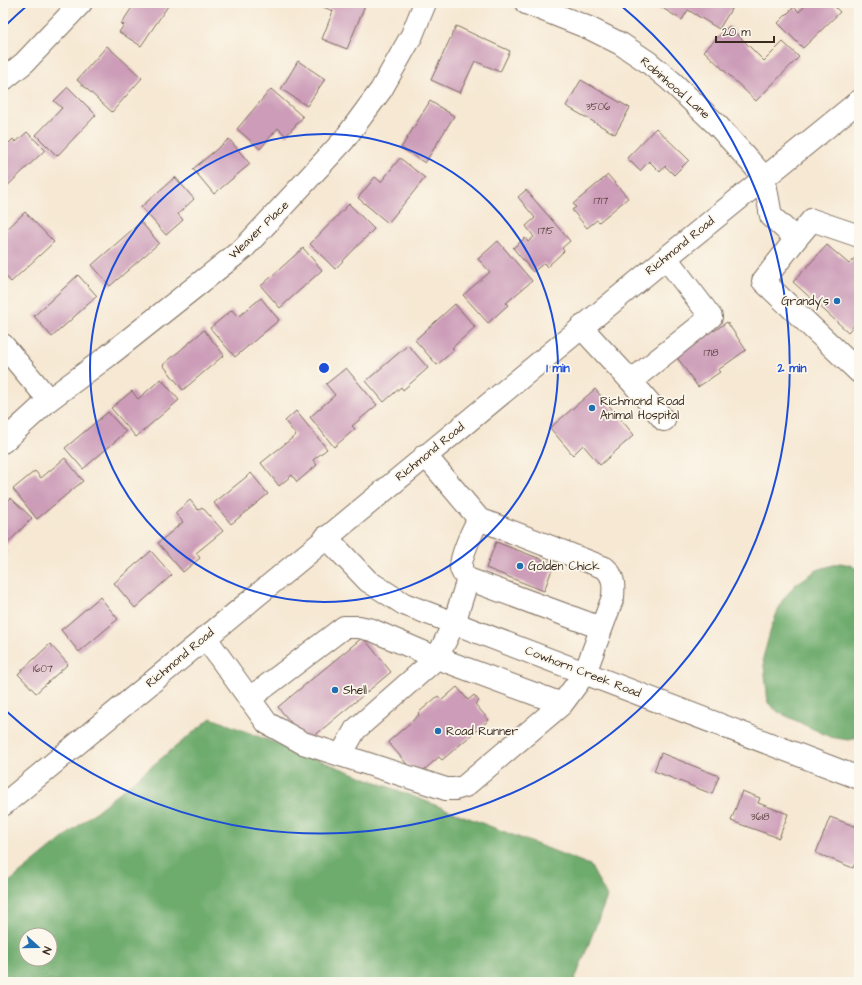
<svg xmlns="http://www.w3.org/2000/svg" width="862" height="985" viewBox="0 0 862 985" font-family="'Architects Daughter',sans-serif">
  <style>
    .forest { fill: #6eac6d; stroke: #546b46; fill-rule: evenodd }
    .building { fill: #cc9cb8 }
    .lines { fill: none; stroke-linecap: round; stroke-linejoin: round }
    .minor-casing { stroke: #7c6c5d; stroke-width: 24 }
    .major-casing { stroke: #7c6c5d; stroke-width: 24 }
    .minor { stroke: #fff; stroke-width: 22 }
    .major { stroke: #fff; stroke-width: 22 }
    .ring { fill: none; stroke: #1d4ed8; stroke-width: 2 }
    .poi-dot { fill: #1f6fb2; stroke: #fbf7ec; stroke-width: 1.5 }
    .labels { text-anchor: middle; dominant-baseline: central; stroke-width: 3.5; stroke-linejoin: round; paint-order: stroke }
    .number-label { font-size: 10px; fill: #5f4644 }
    .street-label { font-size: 12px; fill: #3b2a1e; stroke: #fbf7ec }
    .poi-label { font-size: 12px; fill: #3b2a1e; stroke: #fbf7ec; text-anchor: start }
    .centre { fill: #1d4ed8; stroke: #fbf7ec; stroke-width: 2 }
    .ring-label { font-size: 12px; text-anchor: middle; font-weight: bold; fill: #1d4ed8; stroke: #fbf7ec; stroke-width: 3.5; stroke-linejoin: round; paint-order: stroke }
  </style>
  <rect width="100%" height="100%" fill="#fbf7ec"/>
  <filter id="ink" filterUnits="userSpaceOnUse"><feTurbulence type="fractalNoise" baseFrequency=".025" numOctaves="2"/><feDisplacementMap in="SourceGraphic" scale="8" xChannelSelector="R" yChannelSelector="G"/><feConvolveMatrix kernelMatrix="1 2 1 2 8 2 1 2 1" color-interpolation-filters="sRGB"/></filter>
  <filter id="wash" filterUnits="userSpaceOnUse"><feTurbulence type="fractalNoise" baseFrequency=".012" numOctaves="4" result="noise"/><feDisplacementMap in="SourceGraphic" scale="16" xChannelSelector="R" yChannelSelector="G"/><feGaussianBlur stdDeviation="0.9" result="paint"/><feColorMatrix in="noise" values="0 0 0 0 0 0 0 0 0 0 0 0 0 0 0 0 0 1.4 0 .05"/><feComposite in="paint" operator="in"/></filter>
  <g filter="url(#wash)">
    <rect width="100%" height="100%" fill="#f6e8d3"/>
    <!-- forest -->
    <path class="forest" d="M840,563L851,565L859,571V738L848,740L830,737L778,712L768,703L766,684L763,658L772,625L782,601L795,585L817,570Z
      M211,718L590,865L607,897L574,982H3V887ZM26,935H50V959H26Z"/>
    <g id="blocks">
      <!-- building -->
      <path class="building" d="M135,3H170L141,46L119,32L124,25L121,24Z
        M313,3H366L347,49L322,39L333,11Z
        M661,3H735L719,29L688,10L682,20L659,6Z
        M808,3H831L840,12L803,48L778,23L794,7L799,12Z
        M456,26L510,51L500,72L475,61L460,93L431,80Z
        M729,26L764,61L783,42L799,57L756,101L704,51Z
        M107,46L142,78L112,112L77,80Z
        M298,61L325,79L307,106L281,89Z
        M581,80L630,108L615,134L566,106Z
        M68,87L96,115L57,156L36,135L62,108L54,101Z
        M271,89L303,117L286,136L278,128L260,149L237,129Z
        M430,101L454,116L425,163L401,148Z
        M656,128L689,160L674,175L665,166L660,172L649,161L640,171L627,158Z
        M27,132L45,150L3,190V149L13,139L16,142Z
        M229,139L250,164L214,194L193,169Z
        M400,158L425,178L388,223L358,198L375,177L381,182Z
        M608,175L628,198L599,222L597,220L587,228L572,210L576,207L573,204Z
        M175,177L194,199L178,214L183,220L166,235L141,207Z
        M526,190L570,241L562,248L564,251L547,267L544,263L533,272L513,248L525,238L528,242L534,237L526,226L535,218L518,197Z
        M349,204L374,229L335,269L310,244Z
        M25,212L54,242L11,282L3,273V233Z
        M141,222L159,243L110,286L92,265Z
        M498,241L532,281L506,303L508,305L488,323L463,295L490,272L478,259Z
        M827,245L849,264L859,253V320L848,332L793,282Z
        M303,248L322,270L280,308L261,286Z
        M78,275L97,296L52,337L34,316Z
        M261,298L279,320L235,357L210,328L232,310L238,317Z
        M455,304L475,327L452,348L454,350L437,365L415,340Z
        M727,322L746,350L718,370L720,372L698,387L676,356L711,328L714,331Z
        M204,330L224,355L183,390L163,365Z
        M408,345L428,368L403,390L401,387L384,402L366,381Z
        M346,368L377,405L352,426L355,429L334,447L310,417L335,395L326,384Z
        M161,379L179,400L136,437L111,408L132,391L138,399Z
        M595,389L634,435L600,465L583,445L573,455L550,428Z
        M296,411L327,449L313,460L317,465L297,482L292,475L279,486L261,463L296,435L285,421Z
        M108,412L126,432L83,469L65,448Z
        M65,458L83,481L37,519L13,489L35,471L41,478Z
        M251,473L268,494L231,524L214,503Z
        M11,498L32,518L3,548L7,552L3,556V506Z
        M190,500L198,510L202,507L223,531L196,553L200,558L183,572L158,543L183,522L175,513Z
        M496,542L554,564L544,591L486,568Z
        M151,551L172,575L135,608L114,583Z
        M100,597L118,619L79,652L61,630Z
        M363,637L391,672L307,742L278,707Z
        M50,644L68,664L36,693L18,674Z
        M457,687L468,700L474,695L479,701L475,704L489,720L442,760L439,757L417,776L388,742L419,715L418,713L438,696L442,700Z
        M661,753L719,776L712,794L654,771Z
        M742,791L760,798L758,803L788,814L779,838L731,821Z
        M830,817L857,827L855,831L859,832V853L853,868L816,853Z"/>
    </g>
  </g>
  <g filter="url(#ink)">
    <use href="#blocks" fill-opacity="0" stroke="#7c6c5d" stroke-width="1"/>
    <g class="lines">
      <!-- minor casing -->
      <g class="minor-casing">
        <path id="minor" d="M526,3L589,28L621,44L648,62L671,81L719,127L764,177L771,216L796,239L812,220L859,236
          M3,80L24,63L81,3
          M796,239L763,281L859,372
          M581,327L631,381L711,317L666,258
          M3,345L49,400
          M631,381L664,420
          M3,442L49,400L108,356L244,248L344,140L381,90L412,35L425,3
          M479,519C473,529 460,557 461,568C462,573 465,576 468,579L601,628
          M326,537L368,581L404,604L859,778
          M205,637L267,723L303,743L446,789H455L465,786L562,704L585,673L613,597C614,585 614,576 605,568L479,519L425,455
          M249,699L344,627H359L372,630L437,658L562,704
          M341,755L355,730L437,658L454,623L468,579"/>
      </g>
      <!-- major casing -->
      <g class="major-casing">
        <path id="major" d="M3,805L666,258L859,101"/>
      </g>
      <!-- minor -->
      <use href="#minor" class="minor"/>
      <!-- major -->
      <use href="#major" class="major"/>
    </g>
  </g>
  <!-- distance rings -->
  <g class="ring">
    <circle cx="324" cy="368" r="234"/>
    <path d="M5 26A468 468 0 0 1 29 4M619 4A468 468 0 1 1 5 710"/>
  </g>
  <!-- markers -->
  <g class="poi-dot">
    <circle cx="837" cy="301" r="4"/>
    <circle cx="592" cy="408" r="4"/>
    <circle cx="520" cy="566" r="4"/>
    <circle cx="335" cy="690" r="4"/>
    <circle cx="438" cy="731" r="4"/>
  </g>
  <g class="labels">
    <!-- number labels -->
    <g class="number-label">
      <text x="598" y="107">3506</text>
      <text x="601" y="201">1717</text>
      <text x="546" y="231">1715</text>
      <text x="711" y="353">1718</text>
      <text x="43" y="669">1607</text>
      <text x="760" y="817">3618</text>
    </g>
    <!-- street labels -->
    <g class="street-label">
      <text transform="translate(675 88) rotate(41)">Robinhood Lane</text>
      <text transform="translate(259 230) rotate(-44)">Weaver Place</text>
      <text transform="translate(680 246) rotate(-39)">Richmond Road</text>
      <text transform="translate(430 452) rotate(-39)">Richmond Road</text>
      <text transform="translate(180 658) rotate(-40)">Richmond Road</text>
      <text transform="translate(583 672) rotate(21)">Cowhorn Creek Road</text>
    </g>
    <!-- poi labels -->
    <g class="poi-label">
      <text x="829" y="301" text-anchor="end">Grandy's</text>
      <text x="600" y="401">Richmond Road<tspan x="600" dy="14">Animal Hospital</tspan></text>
      <text x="528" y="566">Golden Chick</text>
      <text x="343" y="690">Shell</text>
      <text x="446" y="731">Road Runner</text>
    </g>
  </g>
  <circle cx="324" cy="368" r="6" class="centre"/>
  <g class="ring-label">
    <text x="558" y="372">1 min</text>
    <text x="792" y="372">2 min</text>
  </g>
  <!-- margin -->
  <rect width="862" height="985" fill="none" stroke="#fbf7ec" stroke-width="16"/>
  <!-- north arrow -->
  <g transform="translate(38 947) rotate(111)"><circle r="19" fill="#fbf7ec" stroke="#aea59a"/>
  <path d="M0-3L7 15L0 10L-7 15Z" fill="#1f6fb2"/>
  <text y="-6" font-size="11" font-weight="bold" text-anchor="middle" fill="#3b2a1e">N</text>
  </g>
  <!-- scale -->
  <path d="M716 36v6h58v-6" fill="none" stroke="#3b2a1e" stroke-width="2"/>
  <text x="722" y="36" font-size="12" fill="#3b2a1e" stroke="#fbf7ec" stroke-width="3" paint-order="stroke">20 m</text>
</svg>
